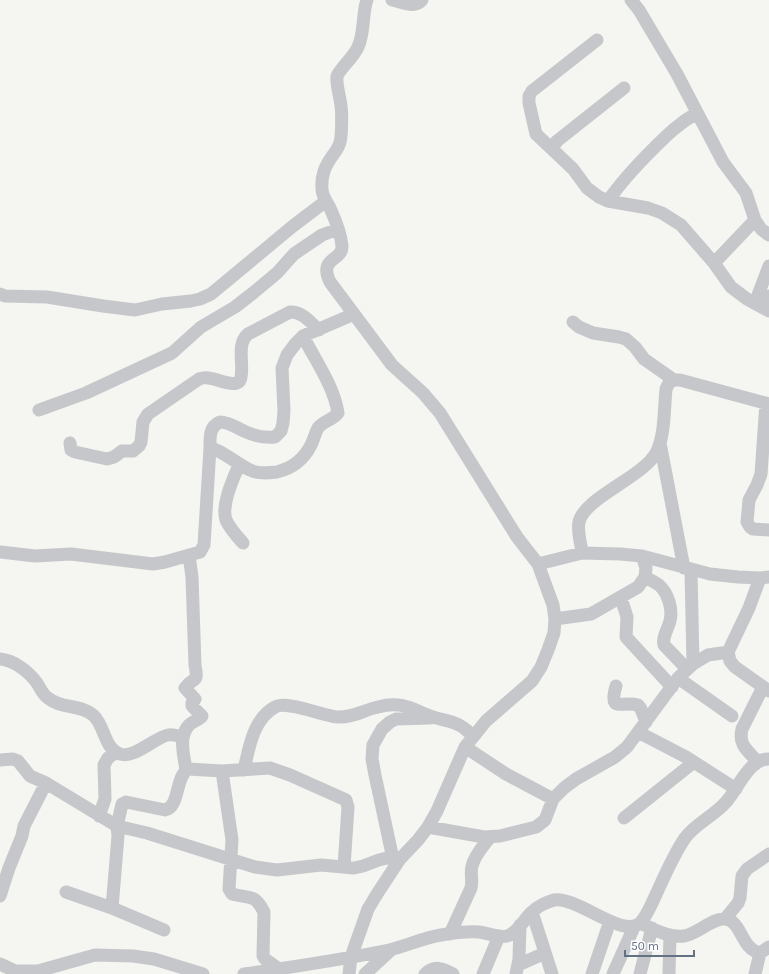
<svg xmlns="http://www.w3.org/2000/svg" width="769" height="974" viewBox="0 0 769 974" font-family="Karla,sans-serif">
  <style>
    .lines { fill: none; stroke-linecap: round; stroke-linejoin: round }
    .minor { stroke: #c5c7cb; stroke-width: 13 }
  </style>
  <rect width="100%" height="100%" fill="#f5f5f1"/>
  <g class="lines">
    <!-- minor -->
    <path class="minor" d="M392,0C401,2 415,9 422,0
      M631,0L639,10L677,74L723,162L746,193L755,220L761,229L769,235
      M624,88L557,141L554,145L553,150L573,169L587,188L599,197L608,201L648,208L662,213L681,225L714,263L731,287L747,299L769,311
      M553,150L536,134L529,103V96L532,91L597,40
      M608,201C621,182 636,166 652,150C667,135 679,123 697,113
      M714,263L755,220
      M0,294L5,296L47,297L103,306L135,310L162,304L191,301L200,299L211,294L293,226L326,201
      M755,303L769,266
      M762,307L769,296
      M573,322L579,327L593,333L619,337L626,339L635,347L644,359L674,380
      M766,403L761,474L757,485L749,500L747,522L750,527L753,529L769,530
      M39,410L86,393L172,353L201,327L235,307L253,293L277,273L294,254L322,235L338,229
      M70,443L71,450L75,452L107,459L114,457L122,451H133L139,446L141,442L143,422L148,414L199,379C202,378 205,377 208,378C217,378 239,391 241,377C244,364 236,344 248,334L290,312C302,311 311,323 319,330
      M660,443L684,568
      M210,448C210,437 209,427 220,422C229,422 237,428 244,431C254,436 264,438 275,437L281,431L283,423L284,411L282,368L287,355L296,343L303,336L354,314
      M239,465C233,479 221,505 226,520C230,529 237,536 243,543
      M0,552L35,556L71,554L153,564L165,562L200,552L204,545L210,448C222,450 237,464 250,470C258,474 268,473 277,472C293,468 304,459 311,445C314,439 315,433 318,428C323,421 333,420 338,413C334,386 315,360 303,336
      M582,553C581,543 577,532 579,522C584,498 643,477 656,453C665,437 664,408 666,389L669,383L674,380H680L769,404
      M538,564L582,553L620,554L642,556L710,574L738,577L760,578L769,577
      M691,570L693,664
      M645,577C650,580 655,582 659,585C668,593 673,609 670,621C668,629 662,637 664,645L687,669
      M760,578L749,608L728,652L730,661L735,667L769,691
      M621,598L627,617L626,637L672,687
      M555,619L591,614L638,587L645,577L646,568L642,556
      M0,659C14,660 29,672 37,683C41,689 42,694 48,698C61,709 80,704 93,715C105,725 104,749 120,754C134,759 154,738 168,735C173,734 178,736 183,737
      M678,678L732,716
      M616,686C608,713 622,701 638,705L641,709L646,722
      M638,732L686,757L736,789
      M465,747L506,774L553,799
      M0,760L13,759L18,761L30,776L46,783L117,826L147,833L255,867L277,870L321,865L354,868L363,866L379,860L387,858L400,859
      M758,762C748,751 738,745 742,729L763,687
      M186,770C184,755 178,737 189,725C193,721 199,720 202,716L192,706V703L195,699L185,688C193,676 199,685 195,665L192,577L189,555
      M244,770C249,748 253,719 275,707C287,700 322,716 337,717C352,718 364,710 378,707C404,700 414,711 436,718C444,720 452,721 459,725C465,728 469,733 474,736
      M222,771L232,840L229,889L232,894C250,899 254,893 264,912L263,956L265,959L279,969
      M99,816L105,799L104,765L108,758L116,752
      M624,818L694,762
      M428,827L484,837L500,836L536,827L545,820L553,799L564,788L576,779L615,757L627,747L678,678L693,664L708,655L728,652
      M393,859L375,775L372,759L373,745L382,729L390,722L396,719L430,718
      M66,892L112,908L164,930
      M0,896L9,868L22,836L24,826L46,783
      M112,908L118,836L117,826L122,804L126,802L165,810C180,807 175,777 188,769L222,771L270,768L290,775L346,800L348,807L344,867
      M532,912L552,974
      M725,919L738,903L740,898L742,876L747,869L769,854
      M640,923C654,929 669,938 684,936C697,934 714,917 726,919C742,922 741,949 760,953L769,947
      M450,934L471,888C473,880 470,873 472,866C474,856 484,845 490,837
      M0,964L15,971H38L95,955L133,956L154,959L203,974
      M518,965L545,953
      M244,974C292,967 341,960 389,950C406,946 423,938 441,935C453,933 466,931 479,932C488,933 499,938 507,936C518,933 524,919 532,912C538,906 547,902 554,900C577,896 623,939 640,923C646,917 650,907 653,901C663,880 672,857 685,838C696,823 714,816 726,802C738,789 749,758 769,759
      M349,974L351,957L368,909L377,894L400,859L418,840L428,827L437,811L465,747L486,721L532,681L541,667L548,650L554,633L555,619L553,605L538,564L517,537L440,413L423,393L392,365L330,282C318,257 343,261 342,246C341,233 335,219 330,208C327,202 322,196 322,189C321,175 325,166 333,155C336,151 339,147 340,142C342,136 342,112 341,106C340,96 336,86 337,76C343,65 353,58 358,47C365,32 362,13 367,0
      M365,974L391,950
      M425,974C434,965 443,968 453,974
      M483,974L499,936
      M516,974L519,959L520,925
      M592,974L610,921
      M613,974L634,927
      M640,974L652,928
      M669,974L670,935
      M755,974L760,953"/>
  </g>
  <!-- scale -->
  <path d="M625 950v6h69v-6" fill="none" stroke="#637183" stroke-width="2"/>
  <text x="631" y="950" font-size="12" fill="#637183" stroke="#ffffff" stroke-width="3" paint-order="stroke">50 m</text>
</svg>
